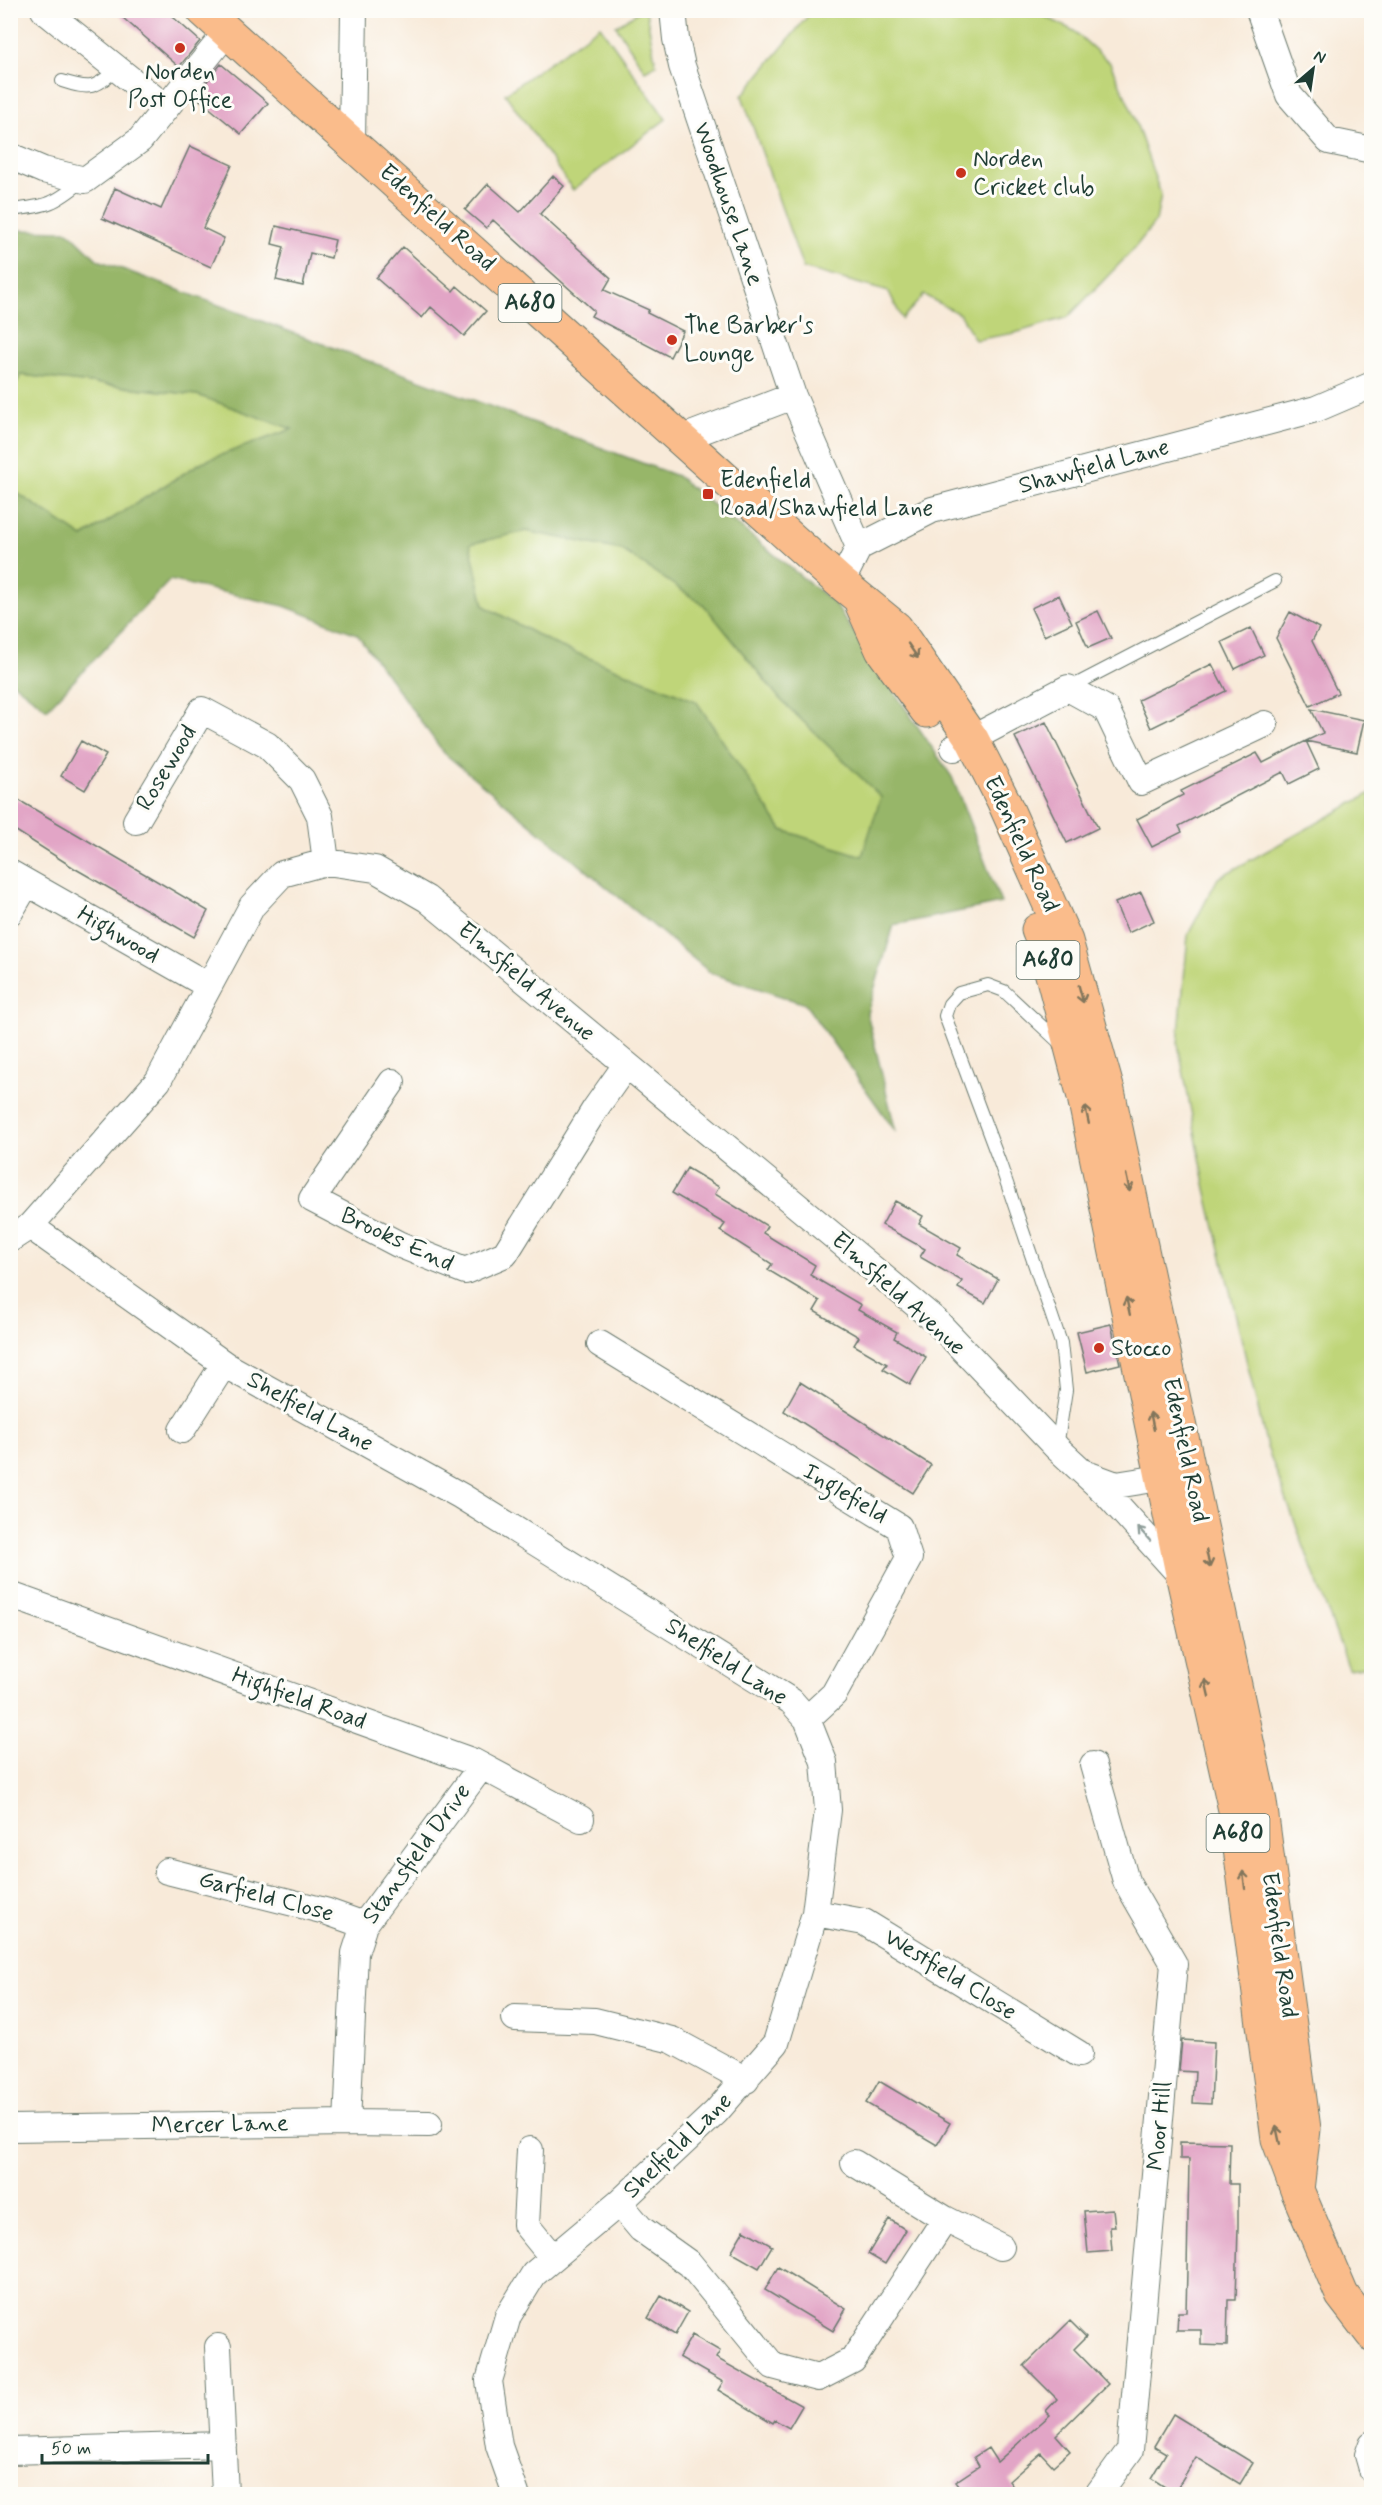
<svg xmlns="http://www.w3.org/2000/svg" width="1382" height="2505" viewBox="0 0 1382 2505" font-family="Mynerve,sans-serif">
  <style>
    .green { fill: #bfd579; stroke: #6f8956; stroke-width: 1.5 }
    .forest { fill: #97b669; stroke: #5b7a4e; stroke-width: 1.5; fill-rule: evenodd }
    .building { fill: #e2a5c6 }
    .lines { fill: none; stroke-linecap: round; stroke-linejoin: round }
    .lane-casing { stroke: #6b7a6e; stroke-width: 14 }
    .street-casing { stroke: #6b7a6e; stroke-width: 28 }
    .primary-casing { stroke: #6b7a6e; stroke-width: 35 }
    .lane { stroke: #fff; stroke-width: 12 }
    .street { stroke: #fff; stroke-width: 26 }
    .primary { stroke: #fabc8b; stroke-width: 33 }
    .oneway { stroke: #82765b }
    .oneway2 { stroke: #8f9e9a }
    .poi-dot { fill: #c8321e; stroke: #fdfcf7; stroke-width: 2 }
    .labels { text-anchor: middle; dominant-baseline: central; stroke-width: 6; stroke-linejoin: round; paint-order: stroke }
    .shield { fill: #fdfcf7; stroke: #62766e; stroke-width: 1.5 }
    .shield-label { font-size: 22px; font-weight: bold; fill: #1f3d34 }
    .poi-label { font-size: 24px; fill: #1f3d34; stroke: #fdfcf7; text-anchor: start }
    .street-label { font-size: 24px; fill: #1f3d34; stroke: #fdfcf7 }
  </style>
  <rect width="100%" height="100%" fill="#fdfcf7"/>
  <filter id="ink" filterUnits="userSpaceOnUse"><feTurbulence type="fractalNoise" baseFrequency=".0167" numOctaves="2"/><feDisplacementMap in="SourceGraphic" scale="12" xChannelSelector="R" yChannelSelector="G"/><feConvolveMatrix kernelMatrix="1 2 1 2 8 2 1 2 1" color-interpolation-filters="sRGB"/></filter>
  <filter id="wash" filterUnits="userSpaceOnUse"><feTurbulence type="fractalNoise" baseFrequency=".008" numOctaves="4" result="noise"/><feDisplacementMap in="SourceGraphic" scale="24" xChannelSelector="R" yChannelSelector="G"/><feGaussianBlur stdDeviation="1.35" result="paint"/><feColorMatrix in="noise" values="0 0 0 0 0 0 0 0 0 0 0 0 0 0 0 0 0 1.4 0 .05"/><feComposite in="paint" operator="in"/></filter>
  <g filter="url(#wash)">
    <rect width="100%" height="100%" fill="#f8ead9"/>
    <!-- green -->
    <path class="green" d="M639,11H646L656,65L645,71L616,26Z
      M812,11H1034L1074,31L1110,63L1132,111L1161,195L1156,221L1133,250L1068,317L1015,333L975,340L961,315L924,295L902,319L889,292L803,268L742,96Z
      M600,26L666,119L573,190L505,94Z
      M21,375L197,395L293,429L202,462L83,537L11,489L10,392Z
      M526,531L622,550L705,606L780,699L882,797L862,857L782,830L696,701L554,644L484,606L469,544Z
      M1371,793L1372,1666L1349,1669L1267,1447L1207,1194L1178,1044L1188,935L1218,878Z"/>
    <!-- forest -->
    <path class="forest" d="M11,230L68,231L98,260L677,476L834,603L952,777L1001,903L894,925L867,1013L896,1132L805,1004L711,973L444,753L357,634L284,606L170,580L47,709L11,681V489L83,537L202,462L292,429L197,395L21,375L11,392ZM526,531L622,550L705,606L780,699L881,797L862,856L782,830L696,701L554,644L484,606L470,544Z"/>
    <g id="blocks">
      <!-- building -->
      <path class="building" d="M114,10H165L200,41L179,67Z
        M221,64L268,103L241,134L195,96Z
        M190,146L232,165L203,228L224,238L211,267L102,218L115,188L161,209Z
        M553,176L564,186L540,214L611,278L604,290L649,310L647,313L683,331L670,357L591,316L594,311L493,220L486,228L465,210L488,184L520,212Z
        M276,226L335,240L331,258L310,253L303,286L276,280L284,247L272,244Z
        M403,247L453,291L457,286L486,311L464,336L431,307L422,318L376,278Z
        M1059,595L1072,623L1044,636L1031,608Z
        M1098,611L1111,638L1088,648L1076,621Z
        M1290,612L1319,628L1312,641L1338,693L1310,706L1276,638Z
        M1251,628L1264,655L1235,669L1222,642Z
        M1212,664L1226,691L1151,728L1138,700Z
        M1311,709L1364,720L1357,752L1306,741L1323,733Z
        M1046,722L1098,828L1067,843L1015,737Z
        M81,741L106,755L85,790L61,776Z
        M1306,741L1319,769L1289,784L1283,772L1179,826L1182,832L1152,847L1137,819L1183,795L1181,791L1257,753L1263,763Z
        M10,795L208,911L194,937L74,868L10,827Z
        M1141,892L1154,921L1128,933L1115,903Z
        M687,1168L719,1187L715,1194L767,1226L763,1233L815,1265L810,1275L861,1305L858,1310L897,1332L894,1338L926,1357L910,1385L883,1369L887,1364L854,1345L859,1337L814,1311L820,1301L768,1270L772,1264L720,1231L725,1224L672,1193Z
        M895,1201L923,1216L919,1224L961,1248L957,1255L998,1279L985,1303L958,1288L962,1281L920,1257L925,1249L882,1225Z
        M1111,1324L1120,1364L1087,1372L1077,1332Z
        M800,1382L931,1465L913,1493L784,1411Z
        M1182,2040L1214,2042L1211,2104L1193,2103L1195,2072L1179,2071Z
        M879,2081L950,2123L937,2145L866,2103Z
        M1180,2142L1230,2143L1229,2184H1238V2227L1236,2300H1228L1227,2346L1201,2345V2330H1177L1178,2312H1186L1187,2270L1189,2159H1180Z
        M1113,2209L1115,2227H1110L1112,2251L1088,2253L1084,2211Z
        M889,2219L906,2230L885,2264L868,2254Z
        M744,2230L772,2246L759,2268L731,2252Z
        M778,2267L846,2309L833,2331L765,2290Z
        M661,2296L688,2312L675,2335L648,2318Z
        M1070,2321L1086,2337L1074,2349L1108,2384L1056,2435L1070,2451L1053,2466L1041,2453L1009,2481L1018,2494H964L955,2482L979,2466L974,2457L988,2448L997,2462L1050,2415L1046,2411L1057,2399L1024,2366Z
        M692,2335L720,2351L716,2358L802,2406L789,2428L775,2420L773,2423L718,2390L723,2382L679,2357Z
        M1173,2414L1253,2463L1240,2484L1196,2457L1174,2493L1151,2478L1166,2453L1154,2446Z"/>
    </g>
  </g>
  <g filter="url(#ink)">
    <use href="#blocks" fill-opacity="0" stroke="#6b7a6e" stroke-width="1.5"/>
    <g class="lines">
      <!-- lane casing -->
      <g class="lane-casing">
        <path id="lane" d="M62,81C91,90 94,89 117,69
          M10,210C49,206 54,204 84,180
          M1069,688L1275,581
          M1057,1447L1066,1390L1061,1343L1001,1166L945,1016L949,1004L959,993L988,985L1004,991L1063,1046"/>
      </g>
      <!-- street casing -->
      <g class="street-casing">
        <path id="street" d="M44,10L166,108
          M673,10L676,39L682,66L793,396L859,547
          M1259,10L1289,95L1329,141L1372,150
          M352,141L354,10
          M10,156L43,170L85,180L140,140L227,32
          M683,438L793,396
          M841,583L859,547L932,510L1316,409L1372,385
          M954,748L1068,688L1106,709L1141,782L1265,724
          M136,821L202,710L267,745L302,780L320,816L326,862
          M10,873L209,986
          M10,912L27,883
          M392,1082L312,1199L398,1244L465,1271L505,1254L595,1109L626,1065
          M30,1226L227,1366L461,1496L791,1701L807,1719L824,1762L828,1810L815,1913L776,2043L716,2112L619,2203L534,2274L508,2316L489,2381L499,2446L516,2494
          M10,1239L30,1226L158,1081L252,906L282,874L326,862L375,869L427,899L936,1321L1057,1448L1108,1495L1183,1578
          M600,1344L899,1527L909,1558L834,1694L807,1719
          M182,1430L224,1364
          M1089,1475L1116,1485L1179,1475
          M10,1595L474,1762L581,1819
          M1093,1765L1126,1881L1174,1964L1130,2450L1098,2494
          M167,1871L325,1911L364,1925
          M815,1913L864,1922L1079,2054
          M515,2018L595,2021L672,2040L746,2080
          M347,2123L355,1953L364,1925L481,1767
          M10,2128L347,2123L429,2124
          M530,2150L526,2225L553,2258
          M854,2163L945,2219L1001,2247
          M619,2203L641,2229L690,2264L773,2366L818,2378L853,2360L945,2219
          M218,2347L225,2494
          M1372,2444L1368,2455L1372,2469
          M10,2451L223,2445"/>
      </g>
      <!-- primary casing -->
      <g class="primary-casing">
        <path id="primary" d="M203,10L841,583L896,628L972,739L1003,800L1066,941L1108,1091L1260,1802L1304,2129L1297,2190
          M862,605L882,650L927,711
          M1038,930L1044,944L1084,1097L1183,1578L1235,1810L1278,2139L1297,2190L1342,2295L1372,2334"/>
      </g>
      <!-- lane -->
      <use href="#lane" class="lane"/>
      <!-- street -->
      <use href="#street" class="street"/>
      <!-- primary -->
      <use href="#primary" class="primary"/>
    </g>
    <!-- one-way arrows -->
    <defs><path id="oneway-shaft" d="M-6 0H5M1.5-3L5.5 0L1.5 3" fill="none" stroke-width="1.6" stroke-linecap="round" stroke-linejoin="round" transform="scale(1.5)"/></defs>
    <g class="oneway">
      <use href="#oneway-shaft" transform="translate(913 651) rotate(56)"/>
      <use href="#oneway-shaft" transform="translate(1081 994) rotate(75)"/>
      <use href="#oneway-shaft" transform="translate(1087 1115) rotate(-102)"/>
      <use href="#oneway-shaft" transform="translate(1128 1183) rotate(78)"/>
      <use href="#oneway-shaft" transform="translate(1128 1306) rotate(-102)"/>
      <use href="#oneway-shaft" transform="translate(1152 1421) rotate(-102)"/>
      <use href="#oneway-shaft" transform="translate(1208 1559) rotate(78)"/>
      <use href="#oneway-shaft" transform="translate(1207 1688) rotate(-103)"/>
      <use href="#oneway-shaft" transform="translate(1244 1880) rotate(-97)"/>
      <use href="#oneway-shaft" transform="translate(1278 2135) rotate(-102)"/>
    </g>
    <use class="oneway2" href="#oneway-shaft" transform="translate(1144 1534) rotate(-132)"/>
  </g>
  <!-- markers -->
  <g class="poi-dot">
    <circle cx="180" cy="48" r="6"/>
    <circle cx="961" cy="173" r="6"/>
    <circle cx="672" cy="340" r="6"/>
    <rect x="702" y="488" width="12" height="12" rx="3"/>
    <circle cx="1099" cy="1348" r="6"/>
  </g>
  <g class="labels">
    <!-- shield labels -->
    <g class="shield">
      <rect x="498.5" y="284" width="63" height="38" rx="4.5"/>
      <rect x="1016.5" y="941" width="63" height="38" rx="4.5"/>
      <rect x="1206.5" y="1814" width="63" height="38" rx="4.5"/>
    </g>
    <g class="shield-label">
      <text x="530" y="303">A680</text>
      <text x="1048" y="960">A680</text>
      <text x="1238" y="1833">A680</text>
    </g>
    <!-- poi labels -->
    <g class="poi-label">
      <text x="180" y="72" text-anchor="middle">Norden<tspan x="180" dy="28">Post Office</tspan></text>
      <text x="973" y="159">Norden<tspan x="973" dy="28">Cricket club</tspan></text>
      <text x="684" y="326">The Barber's<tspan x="684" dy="28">Lounge</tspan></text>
      <text x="720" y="480">Edenfield<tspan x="720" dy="28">Road/Shawfield Lane</tspan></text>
      <text x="1111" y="1348">Stocco</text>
    </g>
    <!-- street labels -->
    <g class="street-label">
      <text transform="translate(728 204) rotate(71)">Woodhouse Lane</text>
      <text transform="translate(437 218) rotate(42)">Edenfield Road</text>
      <text transform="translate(1094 467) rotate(-15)">Shawfield Lane</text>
      <text transform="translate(167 768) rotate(-59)">Rosewood</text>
      <text transform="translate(1021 844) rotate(65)">Edenfield Road</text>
      <text transform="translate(118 935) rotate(30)">Highwood</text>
      <text transform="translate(526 982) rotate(40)">Elmsfield Avenue</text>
      <text transform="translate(397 1240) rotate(25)">Brooks End</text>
      <text transform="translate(898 1294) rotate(42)">Elmsfield Avenue</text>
      <text transform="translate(310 1412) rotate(29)">Shelfield Lane</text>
      <text transform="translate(1185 1450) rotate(78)">Edenfield Road</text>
      <text transform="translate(845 1494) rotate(31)">Inglefield</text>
      <text transform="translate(726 1662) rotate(33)">Shelfield Lane</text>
      <text transform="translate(299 1699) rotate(20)">Highfield Road</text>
      <text transform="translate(417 1854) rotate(-54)">Stansfield Drive</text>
      <text transform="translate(266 1897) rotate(15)">Garfield Close</text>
      <text transform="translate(1279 1945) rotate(82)">Edenfield Road</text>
      <text transform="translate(950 1975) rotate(32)">Westfield Close</text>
      <text transform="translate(220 2125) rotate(-1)">Mercer Lane</text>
      <text transform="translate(1160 2126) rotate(-85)">Moor Hill</text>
      <text transform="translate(678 2146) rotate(-44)">Shelfield Lane</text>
    </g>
  </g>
  <!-- margin -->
  <rect width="1382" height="2505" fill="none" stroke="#fdfcf7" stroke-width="36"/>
  <!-- north arrow -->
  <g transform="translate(1313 69) rotate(29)" stroke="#fdfcf7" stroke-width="4.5" paint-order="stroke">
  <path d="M0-4.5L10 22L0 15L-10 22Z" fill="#1f3d34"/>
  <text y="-9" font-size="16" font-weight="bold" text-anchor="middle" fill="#1f3d34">N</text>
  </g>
  <!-- scale -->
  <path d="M42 2454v9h166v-9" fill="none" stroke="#1f3d34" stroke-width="3"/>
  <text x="51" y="2454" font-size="18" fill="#1f3d34" stroke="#fdfcf7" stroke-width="4.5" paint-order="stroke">50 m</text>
</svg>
